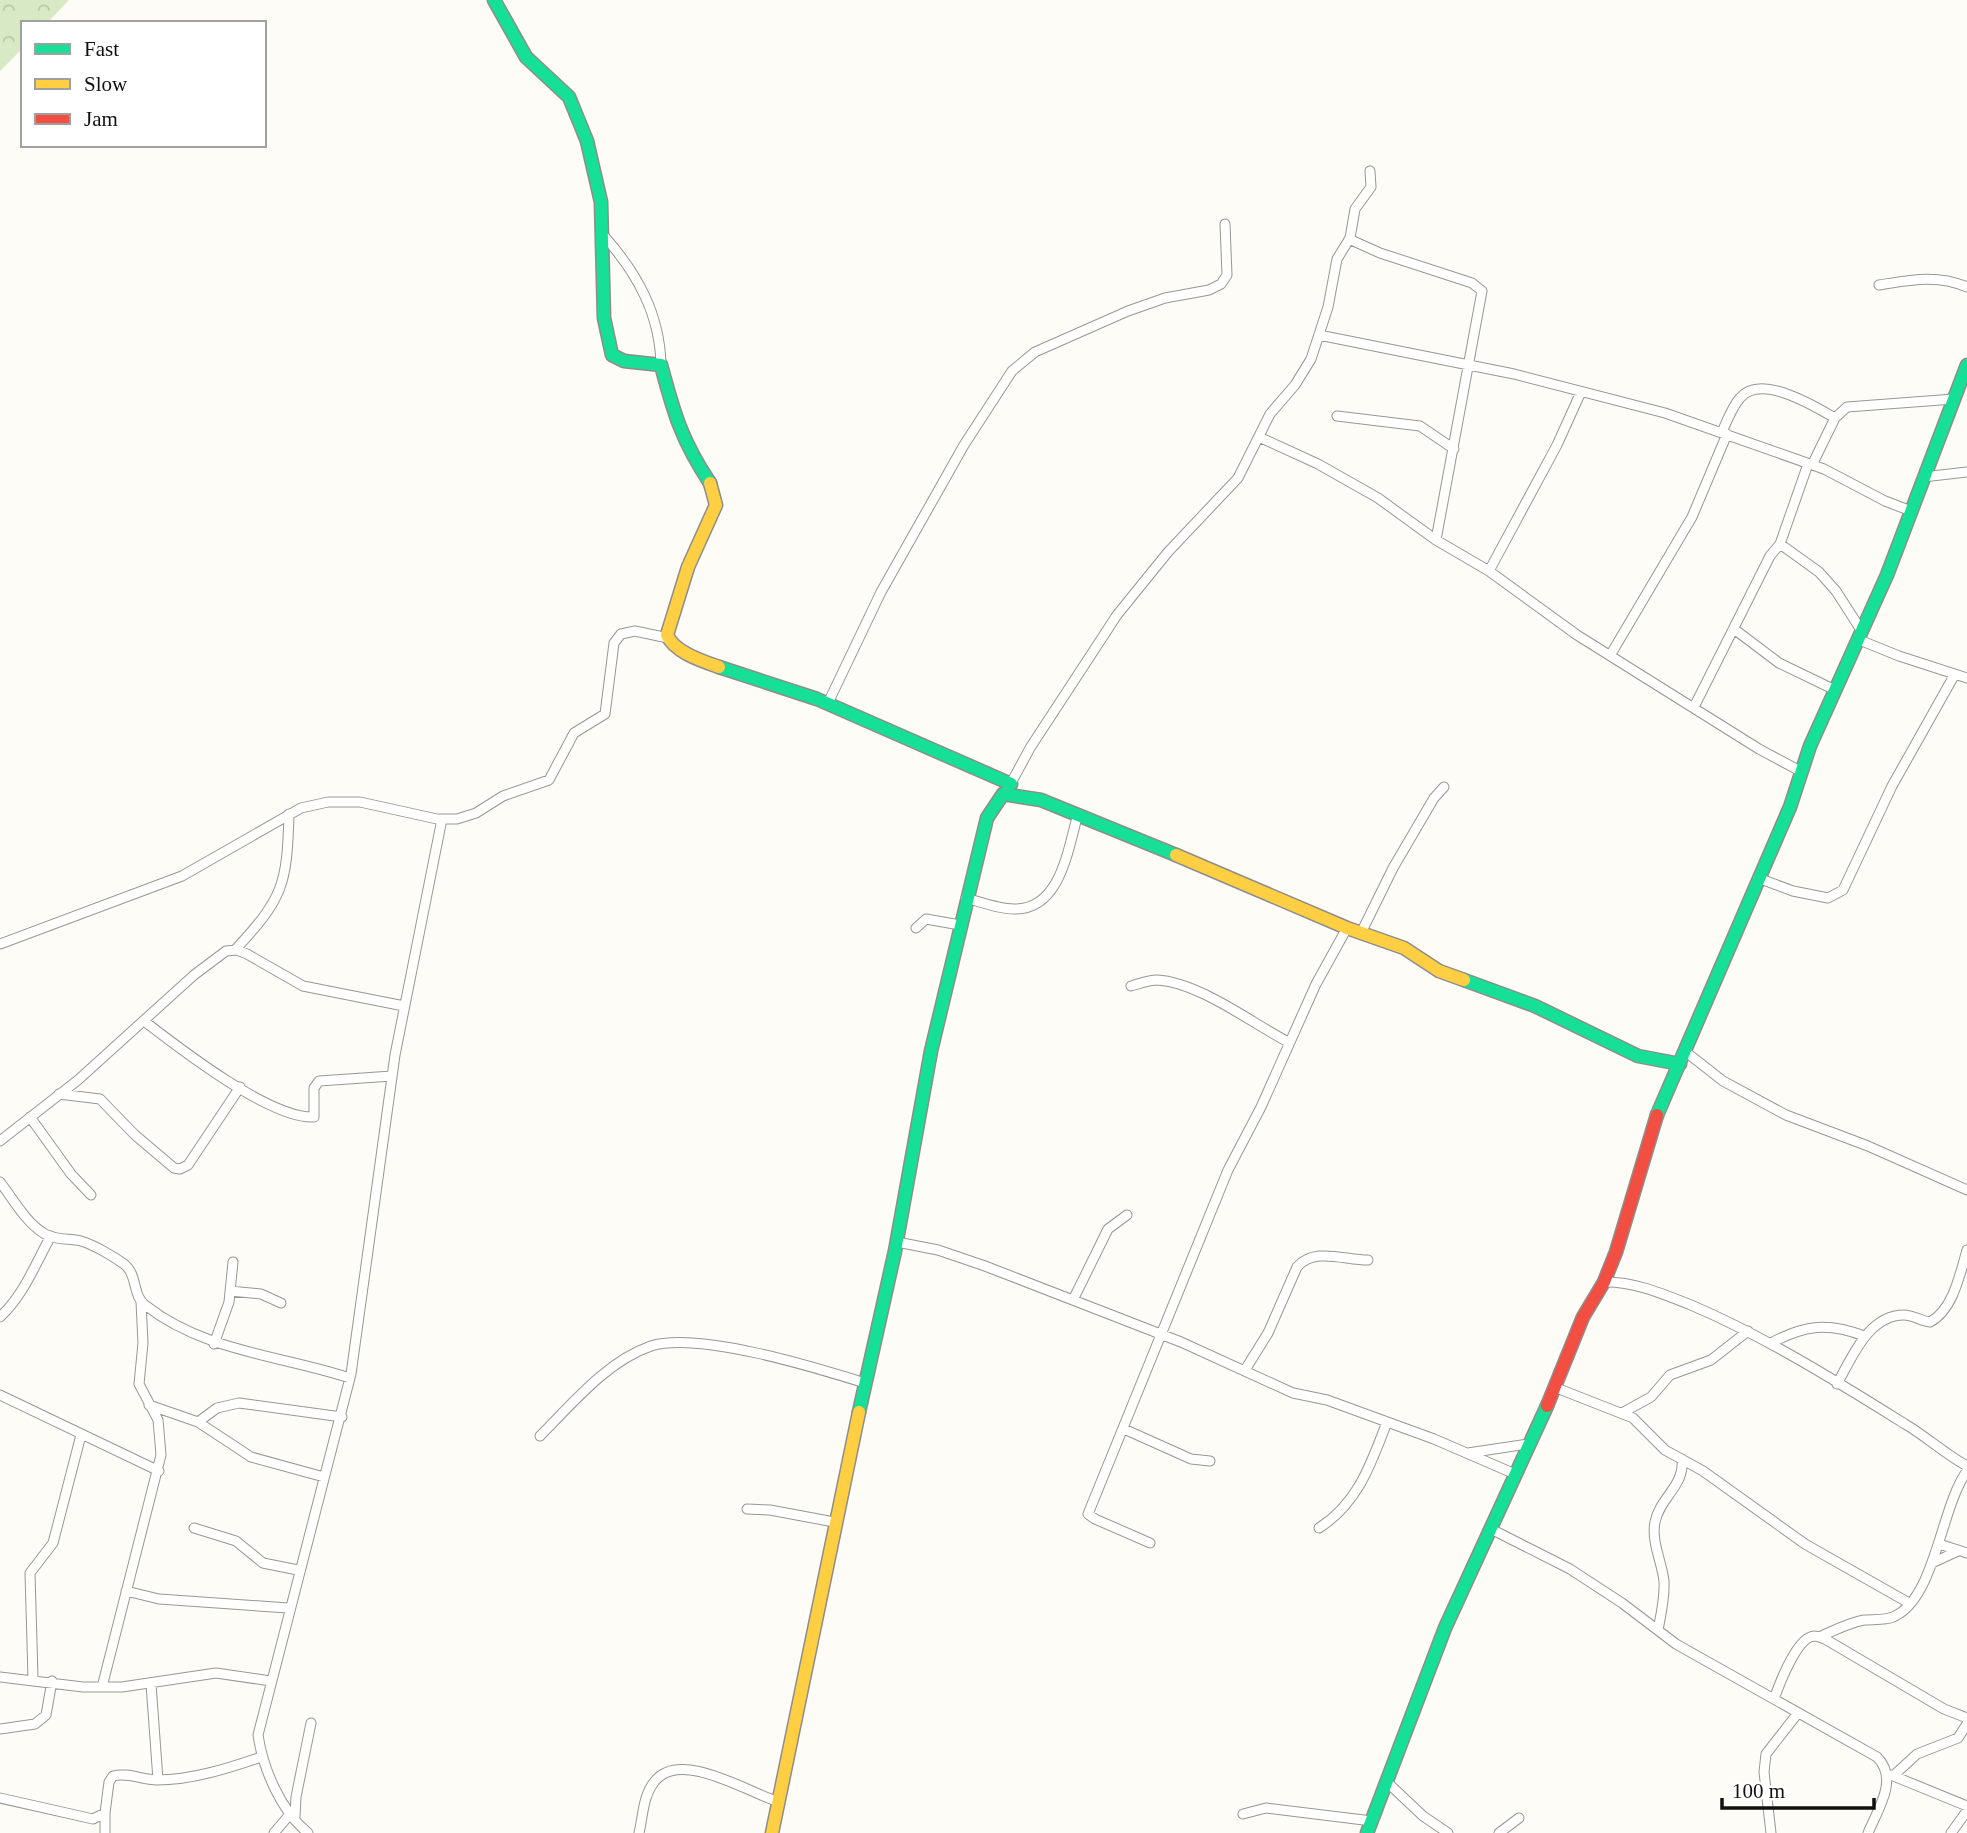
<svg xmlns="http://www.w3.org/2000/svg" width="1967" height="1833" viewBox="0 0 1967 1833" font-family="'Times New Roman',serif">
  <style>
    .forest { fill: url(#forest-crowns) }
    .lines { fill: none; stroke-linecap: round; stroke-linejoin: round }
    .street-casing { stroke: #979795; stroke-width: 11 }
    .fast-casing { stroke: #8e8d8b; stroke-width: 15 }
    .slow-casing { stroke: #8e8d8b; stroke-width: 15 }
    .jam-casing { stroke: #8e8d8b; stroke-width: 15 }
    .street { stroke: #fffffe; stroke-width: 9 }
    .fast { stroke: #16e098; stroke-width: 12 }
    .slow { stroke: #ffcf43; stroke-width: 12 }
    .jam { stroke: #f24e42; stroke-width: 12 }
  </style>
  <defs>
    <pattern id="forest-crowns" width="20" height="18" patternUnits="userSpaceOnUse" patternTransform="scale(1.75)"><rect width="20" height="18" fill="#d8eac5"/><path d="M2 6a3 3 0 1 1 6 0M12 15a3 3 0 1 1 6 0" fill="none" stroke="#b8c8a8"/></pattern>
  </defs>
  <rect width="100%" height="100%" fill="#fdfcf7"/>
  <!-- forest -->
  <path class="forest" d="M0,0H69L47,23H23V48L0,71Z"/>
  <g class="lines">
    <!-- street casing -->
    <g class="street-casing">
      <path id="street" d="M604,236C637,273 660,314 661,365
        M1349,239L1380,253L1472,283L1482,291L1436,540
        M1879,285C1910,280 1937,274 1967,287
        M1319,335L1514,374L1665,413L1824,469L1885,501L1911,511
        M1337,416L1420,426L1454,449
        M1722,432C1727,421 1732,407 1740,398C1761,373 1814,406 1835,418
        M1259,437L1318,464L1378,498L1436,540L1489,571L1577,635L1759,749L1802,772
        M1808,464L1780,544L1819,572L1836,591L1861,630
        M1812,465L1835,418L1847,407L1954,399
        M1923,477L1967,472
        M1489,571L1557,445L1581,392
        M1734,629L1779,663L1835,690
        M1857,639L1899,656L1967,678
        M1611,654L1692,517L1727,434
        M828,703L881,592L964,445L1012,371L1035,352L1128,311L1165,298L1209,290L1221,284L1227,275L1225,224
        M1694,707L1770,556L1780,544
        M1009,787L1030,748L1117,615L1168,552L1238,478L1270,414L1295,385L1311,359L1328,307L1337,259L1350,238L1355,209L1371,187L1370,171
        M1758,878L1793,891L1828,898L1843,890L1892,786L1955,674
        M966,898C981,902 998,909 1014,909C1061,910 1068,848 1078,814
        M916,928L926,919L960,925
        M1361,933L1393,868L1434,798L1444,787
        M0,944L182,876L301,808L328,802H360L437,819H457L476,813L503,796L549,780L574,733L605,714L614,643L621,634L635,631L668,638
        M235,950C283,898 287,886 289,814
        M1131,986C1139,984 1148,980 1157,980C1198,982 1252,1023 1288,1042
        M144,1021C179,1048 270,1119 314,1117V1088L319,1081L392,1076
        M1686,1052L1723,1081L1786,1115L1868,1146L1967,1190
        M59,1094L100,1099L135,1135L174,1168L180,1169L188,1165L240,1087
        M30,1117L71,1174L91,1195
        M0,1141L78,1080L194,975L226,951L237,950L247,954L303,986L404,1006
        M0,1182C13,1199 26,1223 45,1234C57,1241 69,1238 81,1241C94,1245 113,1256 124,1264C138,1275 132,1295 145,1305C205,1352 280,1355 350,1378
        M897,1242L938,1250L985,1266L1181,1342L1293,1393L1327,1400L1434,1439L1515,1474
        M1604,1282C1633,1281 1663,1294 1691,1305C1766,1337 1836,1381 1905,1424C1927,1437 1945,1454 1967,1466
        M230,1291L261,1294L281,1303
        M1073,1300L1108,1229L1127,1215
        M0,1317C24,1295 35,1264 51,1236
        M1771,1343C1805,1325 1828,1322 1864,1336
        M214,1344L229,1302L233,1262
        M1245,1370L1268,1333L1297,1267C1314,1247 1344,1260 1368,1260
        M1837,1384C1852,1358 1868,1315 1904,1315C1913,1315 1921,1321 1930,1322C1953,1310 1960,1274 1967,1250
        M1554,1387L1633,1418L1665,1450L1703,1471L1805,1544L1909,1603
        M0,1395L159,1471
        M149,1405L198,1422L251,1457L324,1477
        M1622,1413L1651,1397L1670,1375L1711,1360L1748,1331
        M198,1422L217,1408L239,1403L342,1417
        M1124,1429L1191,1459L1210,1461
        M540,1436C572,1404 607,1361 651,1346C698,1331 817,1368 865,1383
        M1468,1453L1528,1444
        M747,1509L770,1510L834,1522
        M194,1528L236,1541L263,1563L298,1570
        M1319,1528C1358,1503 1371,1464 1387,1422
        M1491,1529L1570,1569L1622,1603L1676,1644L1877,1757C1899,1779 1878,1809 1868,1833
        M1150,1543L1095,1519L1088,1514L1228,1170L1261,1107L1316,984L1347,928
        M1939,1544L1967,1553
        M1932,1563L1958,1551
        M126,1591L159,1599L288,1608
        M1658,1630C1661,1614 1665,1598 1664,1581C1662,1562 1651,1542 1655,1522C1660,1497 1685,1486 1682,1459
        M1819,1637C1833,1631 1848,1623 1864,1620C1874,1619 1888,1621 1897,1615C1936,1593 1941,1507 1967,1471
        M0,1677L83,1687H122L216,1673L271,1681
        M33,1678L30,1573L53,1543L81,1435
        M151,1684L158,1780
        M102,1687L161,1455L158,1420L139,1384L143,1343L141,1302
        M1774,1699C1779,1685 1797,1637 1814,1636C1818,1636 1821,1638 1825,1639L1944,1709L1967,1718
        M0,1729L35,1724L46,1715L52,1681
        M1891,1775L1967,1806
        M1893,1776L1917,1754L1958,1738L1967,1724
        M1387,1782L1423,1816L1448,1833
        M0,1798L93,1819L105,1813L109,1782L113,1776C128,1772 142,1780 157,1780C192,1780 229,1768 261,1757
        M1243,1814L1266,1808L1372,1821
        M295,1817L296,1797L311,1723
        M105,1833V1813
        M274,1833L291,1813
        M308,1833C281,1811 263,1769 258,1735L351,1374L395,1055L442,819
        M639,1833C643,1816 643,1795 655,1781C681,1749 749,1793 779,1802
        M1499,1833L1519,1818
        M1771,1833L1764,1772L1766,1754L1798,1713
        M1951,1833L1967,1811"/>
    </g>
    <!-- fast casing -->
    <g class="fast-casing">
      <path id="fast" d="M494,0L526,57L569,97L587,141L601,202L604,318L612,355L624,361L661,365C674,414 682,441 710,483
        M719,667L817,699L1011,784
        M1464,980L1535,1006L1638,1056L1680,1064
        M1657,1115L1790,807L1810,746L1887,575L1967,365
        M859,1412L895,1251L931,1051L987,818L1003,794L1041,800L1176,855
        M1367,1833L1445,1628L1547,1406"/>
    </g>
    <!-- slow casing -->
    <g class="slow-casing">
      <path id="slow" d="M710,483L716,505L688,567L667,635C674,652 702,661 719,667
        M1176,855L1347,928L1404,948L1439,971L1464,980
        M772,1833L859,1412"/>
    </g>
    <!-- jam casing -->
    <g class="jam-casing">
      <path id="jam" d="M1547,1406L1583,1317L1604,1282L1616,1252L1657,1115"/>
    </g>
    <!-- street -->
    <use href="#street" class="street"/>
    <!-- fast -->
    <use href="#fast" class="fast"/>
    <!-- slow -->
    <use href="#slow" class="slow"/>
    <!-- jam -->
    <use href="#jam" class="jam"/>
  </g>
  <!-- legend -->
  <rect x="21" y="21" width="245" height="126" fill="#ffffff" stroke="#a0a0a0" stroke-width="2"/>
  <rect x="35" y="44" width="35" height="10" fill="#16e098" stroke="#a0a0a0" stroke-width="2"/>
  <text x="84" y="56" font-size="21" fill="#111111">Fast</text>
  <rect x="35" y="79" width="35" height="10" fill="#ffcf43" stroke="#a0a0a0" stroke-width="2"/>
  <text x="84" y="91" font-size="21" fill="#111111">Slow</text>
  <rect x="35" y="114" width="35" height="10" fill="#f24e42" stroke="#a0a0a0" stroke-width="2"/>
  <text x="84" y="126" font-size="21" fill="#111111">Jam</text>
  <!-- scale -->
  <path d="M1722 1798v10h152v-10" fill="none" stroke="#111111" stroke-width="3.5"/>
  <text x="1732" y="1798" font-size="21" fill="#111111" stroke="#ffffff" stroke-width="5" paint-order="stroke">100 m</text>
</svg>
